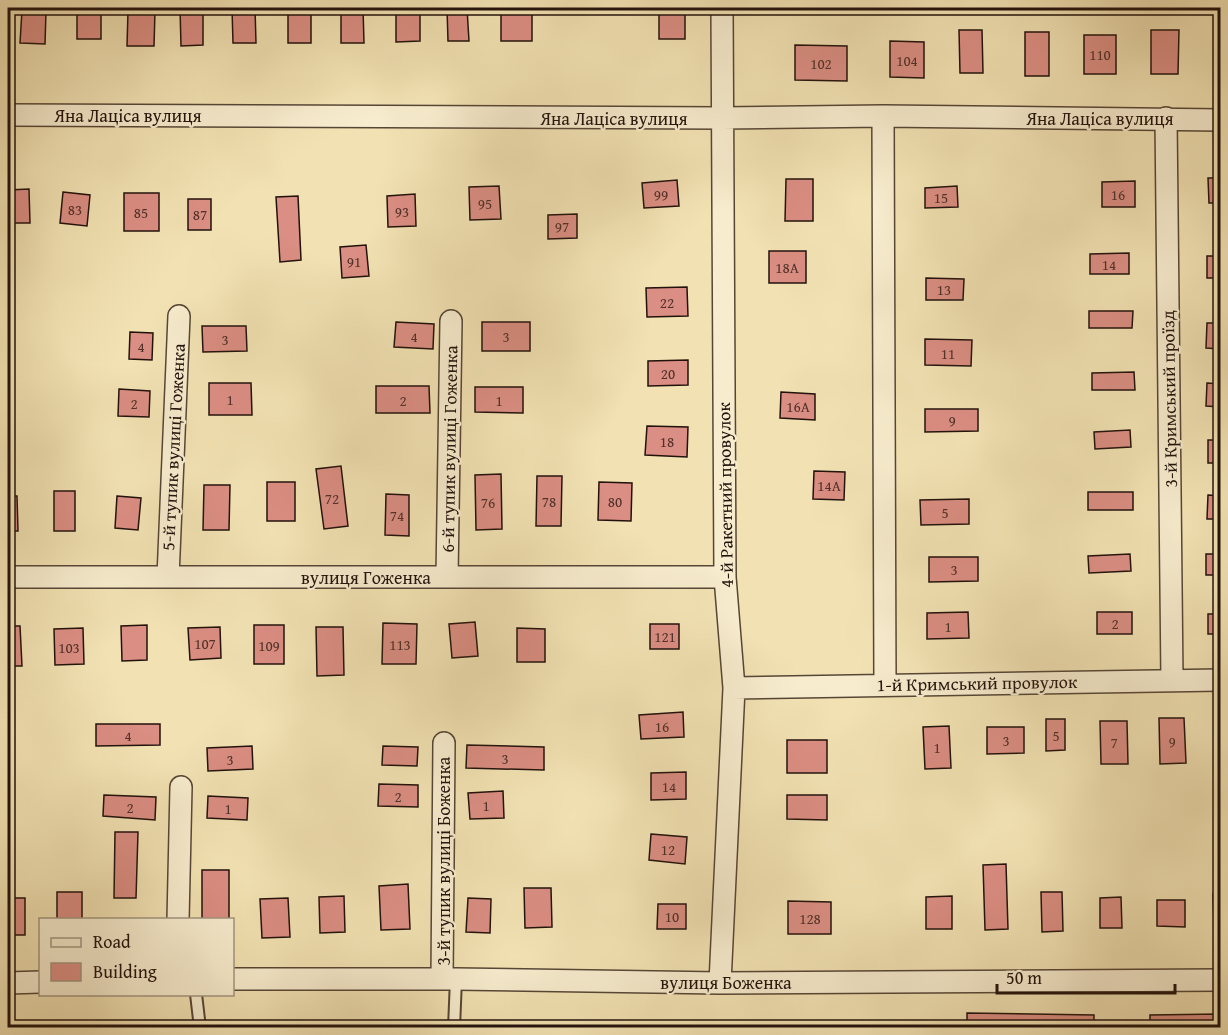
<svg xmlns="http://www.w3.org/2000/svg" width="1228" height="1035" viewBox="0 0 1228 1035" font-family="'Gentium Book Plus',serif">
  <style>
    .building { fill: #db8e83; stroke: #22120c; stroke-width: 1.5 }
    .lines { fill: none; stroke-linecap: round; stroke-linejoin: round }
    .service-casing { stroke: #564636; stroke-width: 14 }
    .minor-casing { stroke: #564636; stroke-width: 24 }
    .service { stroke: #f7ecce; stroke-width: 10 }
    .minor { stroke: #f7ecce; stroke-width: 21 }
    .labels { text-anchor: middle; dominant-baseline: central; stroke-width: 4.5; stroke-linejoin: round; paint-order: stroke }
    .number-label { font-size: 15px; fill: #50312a }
    .street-label { font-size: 18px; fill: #22120c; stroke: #f7ecce }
  </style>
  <rect width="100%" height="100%" fill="#f2e2b3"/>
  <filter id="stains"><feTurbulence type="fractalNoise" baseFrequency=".00333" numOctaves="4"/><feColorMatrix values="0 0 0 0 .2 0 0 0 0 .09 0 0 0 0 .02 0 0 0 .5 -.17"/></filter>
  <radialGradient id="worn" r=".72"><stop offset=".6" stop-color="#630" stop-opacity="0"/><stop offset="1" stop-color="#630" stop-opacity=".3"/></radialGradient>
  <!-- building -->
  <path class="building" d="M77,8H101V39H77Z
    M180,8H203V45L181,46Z
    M232,8H255L256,43H233Z
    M288,8H311V43H288Z
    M341,8H363L364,43H341Z
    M396,8H420V41L396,42Z
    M447,8H467L469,41H448Z
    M501,8H532V41H501Z
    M659,8H685V39H659Z
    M22,10L46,11L45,44L20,43Z
    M128,11H155L154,46H127Z
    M959,30H982L983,73H960Z
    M1151,30H1179L1178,74H1151Z
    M1025,32H1049V76H1025Z
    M1084,35H1116V74H1084Z
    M890,41L924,42V78L890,77Z
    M795,45L847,46V81L795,80Z
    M1208,178H1220V203H1209Z
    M786,179H813V221H785Z
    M677,180L679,206L644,208L642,183Z
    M1135,181V207H1102V182Z
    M499,186L501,219L470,220L469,187Z
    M957,186L958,207L925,208V188Z
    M29,189L30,223H8V190Z
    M63,192L90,195L87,226L60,223Z
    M124,193H159V231H124Z
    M415,194L416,226L388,227L387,196Z
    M298,196L301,260L280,262L276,197Z
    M188,199H211V230H188Z
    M577,214V238L548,239V215Z
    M366,245L369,276L342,278L340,247Z
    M769,251H806V283H769Z
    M1129,253V274H1090V254Z
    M1207,256H1220V278H1207Z
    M926,278L964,279L963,300H926Z
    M687,287L688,316L647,317L646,288Z
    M1089,311H1133L1132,328H1089Z
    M396,322L434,324L433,349L394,347Z
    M482,322H530V351H482Z
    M1207,323H1220V349L1206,348Z
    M202,326H246L247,351L203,352Z
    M130,332L153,333L152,360L129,359Z
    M925,339L972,340L971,366L925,365Z
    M688,360V385L648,386V361Z
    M1134,372L1135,390H1092V373Z
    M209,383H251L252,415H209Z
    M1207,383L1220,384V407L1206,406Z
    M376,386H429L430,413H376Z
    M475,387H523V413L475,412Z
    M119,389L150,391L149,417L118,416Z
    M781,392L815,394V420L780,418Z
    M925,409H978V431L925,432Z
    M647,426L688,427L687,457L645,455Z
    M1130,430L1131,447L1095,449L1094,432Z
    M1208,440H1220V463H1208Z
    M341,466L348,526L324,529L316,469Z
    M814,471L845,472L844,500L813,499Z
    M501,474L502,529L476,530L475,475Z
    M537,476H562L561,526H536Z
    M267,482H295V521H267Z
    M599,482L632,483L631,521L598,520Z
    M204,485H230L229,530H203Z
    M54,491H75V531H54Z
    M1088,492H1133V510H1088Z
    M386,494L409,495V536L385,535Z
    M1208,495L1220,496V519H1207Z
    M8,496H17L18,531H8Z
    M117,496L141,498L138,530L115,528Z
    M969,499V524L921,525L920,500Z
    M1130,554L1131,571L1089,573L1088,556Z
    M1206,554H1220V575H1206Z
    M929,557H978V581L929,582Z
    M968,612L969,638L927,639V613Z
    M1097,612H1132V634H1097Z
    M1208,614H1220V634H1208Z
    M475,622L478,656L452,658L449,624Z
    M383,623L417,624L416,664H382Z
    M650,624H679V649H650Z
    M147,625V660L122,661L121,626Z
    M254,625H284V664H254Z
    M8,626H20L22,666H8Z
    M220,627L221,658L190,660L188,628Z
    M316,627H343L344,675L317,676Z
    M83,628L84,664L55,665L54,629Z
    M517,628L545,629V662H517Z
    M683,712L684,737L641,739L639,715Z
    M1159,718H1184L1186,763L1160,764Z
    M1046,719H1065V750L1046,751Z
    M1100,721H1127L1128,764H1101Z
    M96,724H160V745L96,746Z
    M1214,724H1220V757L1215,758Z
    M949,726L951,768L925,769L923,727Z
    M987,727H1024V753L987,754Z
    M787,740H827V773H787Z
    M467,745L544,747V770L466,768Z
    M252,746L253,769L208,771L207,748Z
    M383,746L418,747L417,766L382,765Z
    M686,772V799L651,800V773Z
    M379,784L418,785V807L378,806Z
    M503,791L504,818L470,819L468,793Z
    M104,795L156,797L155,820L103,816Z
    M787,795H827V820L787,819Z
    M208,796L248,798L247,820L207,818Z
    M115,832H138L136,898H114Z
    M651,834L687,837L685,864L649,860Z
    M1006,864L1008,929L985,930L983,865Z
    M202,870H229V920H202Z
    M408,884L410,929L381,930L379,886Z
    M524,888H551L552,927L525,928Z
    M57,892H82V920H57Z
    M1041,892H1062L1063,931L1042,932Z
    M1213,894H1220V924H1214Z
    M344,896L345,932L320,933L319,897Z
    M952,896V929H926V897Z
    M1121,897L1122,928H1100V898Z
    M8,898H25V935H8Z
    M288,898L290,937L262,938L260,899Z
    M468,898L491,899L490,933L466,932Z
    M1157,900H1185V927L1157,926Z
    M788,901L831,902V934H788Z
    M658,904H686V929H657Z
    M967,1013L1094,1015V1028H967Z
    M1220,1014V1028H1150V1015Z"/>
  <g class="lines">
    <!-- service casing -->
    <g class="service-casing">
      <path id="service" d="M196,994L200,1028
        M454,1028L456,979"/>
    </g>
    <!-- minor casing -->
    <g class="minor-casing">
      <path id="minor" d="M8,115L722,118L883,116L1220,120
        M883,116L885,684
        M1166,118L1172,680
        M8,577H725
        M168,577L179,316
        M447,577L451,321
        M734,688L1220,680
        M178,920L181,787
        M232,979H456L720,983L1220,980
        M442,979L444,743
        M8,983L40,982
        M720,983L734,688L725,577L722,8"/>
    </g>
    <!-- service -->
    <use href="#service" class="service"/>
    <!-- minor -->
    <use href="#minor" class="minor"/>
  </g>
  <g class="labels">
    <!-- number labels -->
    <g class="number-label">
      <text x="1100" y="54">110</text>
      <text x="907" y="60">104</text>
      <text x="821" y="63">102</text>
      <text x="661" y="194">99</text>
      <text x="1118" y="194">16</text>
      <text x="941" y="197">15</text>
      <text x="485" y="203">95</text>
      <text x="75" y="209">83</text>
      <text x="402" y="211">93</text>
      <text x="141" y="212">85</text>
      <text x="200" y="214">87</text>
      <text x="562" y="226">97</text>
      <text x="354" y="261">91</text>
      <text x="1109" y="264">14</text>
      <text x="787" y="267">18А</text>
      <text x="944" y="289">13</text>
      <text x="667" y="302">22</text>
      <text x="414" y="336">4</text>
      <text x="506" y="336">3</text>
      <text x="225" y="339">3</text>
      <text x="141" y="346">4</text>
      <text x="948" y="353">11</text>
      <text x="668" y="373">20</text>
      <text x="230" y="399">1</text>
      <text x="403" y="400">2</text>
      <text x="499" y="400">1</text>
      <text x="134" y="403">2</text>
      <text x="798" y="406">16А</text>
      <text x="952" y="420">9</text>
      <text x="667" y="441">18</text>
      <text x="829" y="485">14А</text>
      <text x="332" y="498">72</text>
      <text x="549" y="501">78</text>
      <text x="615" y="501">80</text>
      <text x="488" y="502">76</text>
      <text x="945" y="512">5</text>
      <text x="397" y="515">74</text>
      <text x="954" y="569">3</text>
      <text x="1115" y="623">2</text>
      <text x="948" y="626">1</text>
      <text x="665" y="636">121</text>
      <text x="205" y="643">107</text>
      <text x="400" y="644">113</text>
      <text x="269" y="645">109</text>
      <text x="69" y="647">103</text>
      <text x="662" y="726">16</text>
      <text x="128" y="735">4</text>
      <text x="1056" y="735">5</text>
      <text x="1006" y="740">3</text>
      <text x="1172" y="741">9</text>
      <text x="1114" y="742">7</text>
      <text x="937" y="747">1</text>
      <text x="505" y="758">3</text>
      <text x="230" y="759">3</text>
      <text x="669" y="786">14</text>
      <text x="398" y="796">2</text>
      <text x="486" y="805">1</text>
      <text x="130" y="807">2</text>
      <text x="228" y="808">1</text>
      <text x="668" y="849">12</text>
      <text x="672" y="916">10</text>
      <text x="810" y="918">128</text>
    </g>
    <!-- street labels -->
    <g class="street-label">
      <text x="128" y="115">Яна Лаціса вулиця</text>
      <text x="614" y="118">Яна Лаціса вулиця</text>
      <text x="1100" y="118">Яна Лаціса вулиця</text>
      <text transform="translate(1169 399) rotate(-91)">3-й Кримський проїзд</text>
      <text transform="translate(173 447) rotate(-87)">5-й тупик вулиці Гоженка</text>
      <text transform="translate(449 449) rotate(-89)">6-й тупик вулиці Гоженка</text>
      <text transform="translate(725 495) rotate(-91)">4-й Ракетний провулок</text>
      <text x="366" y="577">вулиця Гоженка</text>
      <text transform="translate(977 683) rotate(-1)">1-й Кримський провулок</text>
      <text transform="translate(443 861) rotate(-90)">3-й тупик вулиці Боженка</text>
      <text x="726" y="982">вулиця Боженка</text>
    </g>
  </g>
  <!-- margin -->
  <rect width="1228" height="1035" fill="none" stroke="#f2e2b3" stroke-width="30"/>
  <rect x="9" y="9" width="1210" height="1017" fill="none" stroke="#22120c" stroke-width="3"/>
  <rect x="15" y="15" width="1198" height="1005" fill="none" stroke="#22120c" stroke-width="1.5"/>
  <!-- legend -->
  <rect x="39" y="918" width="195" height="78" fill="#f7ecce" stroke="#a29580" stroke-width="1.5"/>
  <rect x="51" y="938" width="30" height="9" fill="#f7ecce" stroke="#a29580" stroke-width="1.5"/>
  <text x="93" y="948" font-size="18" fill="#22120c">Road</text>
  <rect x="51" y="963" width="30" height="18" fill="#db8e83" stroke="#a29580" stroke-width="1.5"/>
  <text x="93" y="978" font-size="18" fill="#22120c">Building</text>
  <!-- scale -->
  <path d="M997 984v9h178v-9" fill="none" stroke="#22120c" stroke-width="3"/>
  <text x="1006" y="984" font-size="18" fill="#22120c" stroke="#f7ecce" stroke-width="4.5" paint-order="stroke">50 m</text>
  <rect width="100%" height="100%" filter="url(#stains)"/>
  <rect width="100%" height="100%" fill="url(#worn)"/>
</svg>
